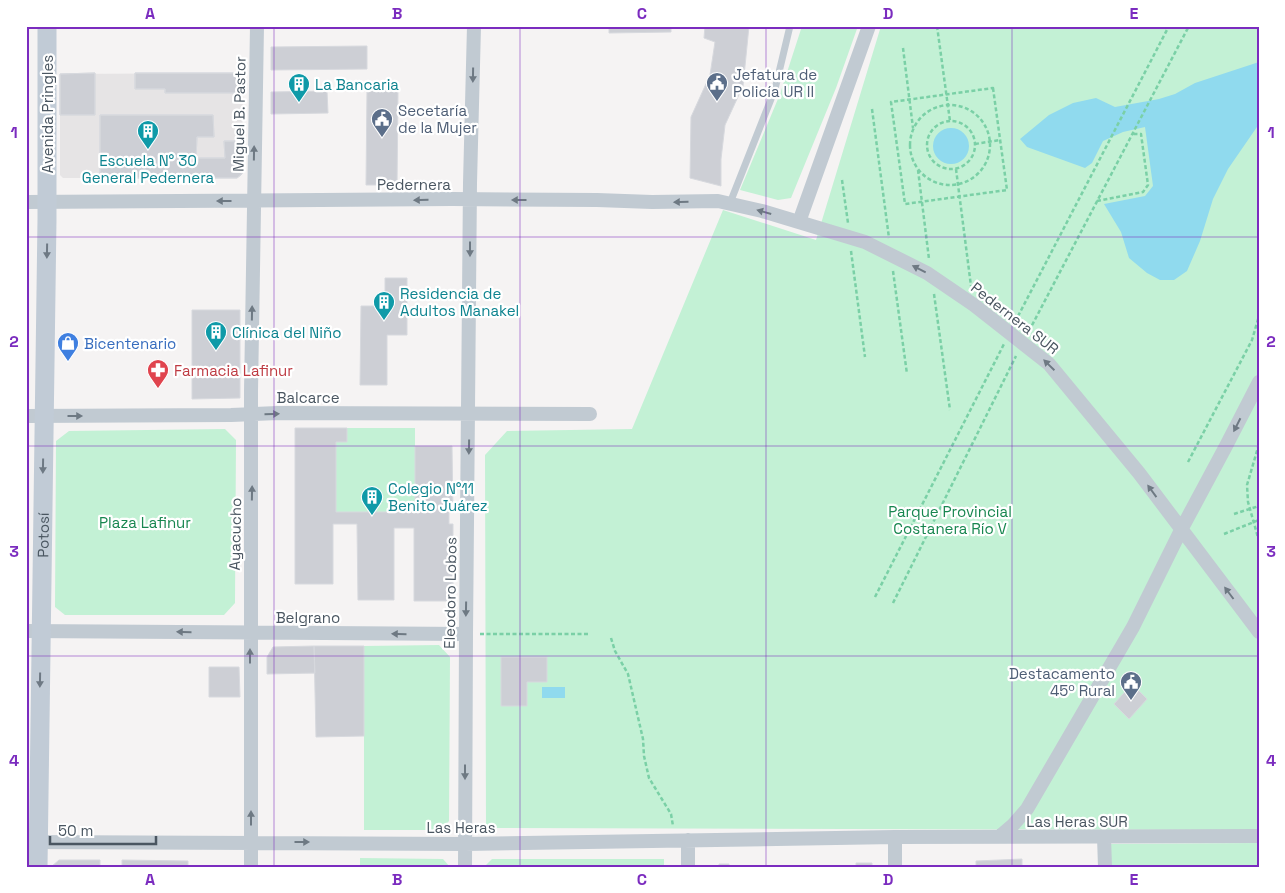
<svg xmlns="http://www.w3.org/2000/svg" width="1285" height="893" viewBox="0 0 1285 893" font-family="'Space Grotesk',sans-serif">
  <style>
    .education { fill: #e6e4e5 }
    .green { fill: #c3f1d5 }
    .water { fill: #90daee }
    .building { fill: #cdcfd5; stroke: #d7d9de }
    .lines { fill: none; stroke-linecap: round; stroke-linejoin: round }
    .path { stroke: #7ad0a6; stroke-width: 2.5; stroke-dasharray: 4 2.5; stroke-linecap: butt }
    .lane { stroke: #c1cad2; stroke-width: 7 }
    .street { stroke: #c1cad2; stroke-width: 14 }
    .secondary { stroke: #c1cbd6; stroke-width: 19 }
    .oneway { fill: #6e7983 }
    .oneway2 { fill: #6e7984 }
    .grid { fill: none; stroke: #7b2cbf; stroke-width: 1; stroke-opacity: 0.55 }
    .labels { text-anchor: middle; dominant-baseline: central; stroke-width: 4.5; stroke-linejoin: round; paint-order: stroke }
    .service-label { font-size: 15px; fill: #4e5e75; stroke: #fff; text-anchor: start }
    .culture-label { font-size: 15px; fill: #0d838f; stroke: #fff; text-anchor: start }
    .street-label { font-size: 15px; fill: #4a5661; stroke: #fff }
    .shop-label { font-size: 15px; fill: #366cbe; stroke: #fff; text-anchor: start }
    .health-label { font-size: 15px; fill: #be3a42; stroke: #fff; text-anchor: start }
    .park-label { font-size: 15px; fill: #17864f; stroke: #fff }
    .neatline { fill: none; stroke: #7b2cbf; stroke-width: 2 }
    .grid-label { font-size: 16px; text-anchor: middle; font-weight: bold; fill: #7b2cbf }
  </style>
  <rect width="100%" height="100%" fill="#f5f3f3"/>
  <!-- education -->
  <path class="education" d="M243,73L242,174L237,178H63L60,175V74Z"/>
  <!-- green -->
  <path class="green" d="M802,26H858L836,88L791,198L778,200L740,190L780,94Z
    M881,26H1259V830L486,828L485,455L507,431L632,429L723,210L816,240Z
    M347,428H415V512H336V442H347Z
    M225,429L236,440L235,603L224,615H65L55,607L56,441L69,431Z
    M439,645L450,657L449,821L441,830H364V646Z
    M1259,843V867H1110V844Z
    M360,858L443,859L450,867H360Z
    M492,859H664V867H484Z"/>
  <!-- water -->
  <path class="water" d="M1259,62V124L1228,169L1213,199L1200,241L1187,271L1174,280H1160L1147,273L1129,258L1121,232L1104,204L1145,196L1153,186L1145,127L1123,132L1103,141L1092,163L1085,168L1027,147L1020,139L1049,115L1073,103L1096,98L1115,107L1159,99L1175,94L1195,83Z
    M933 146a18 18 0 1 1 36 0a18 18 0 1 1-36 0Z
    M542,687H565V698H542Z"/>
  <!-- building -->
  <path class="building" d="M175,26H200V27L175,28Z
    M609,26H671V32L609,33Z
    M705,26H749L743,86L725,125L721,159V186L690,178L691,117L710,75L715,42L704,38Z
    M367,46V69L271,70V47Z
    M95,73V115H60V74Z
    M95,73V115H60V74Z
    M135,73H243V93H165V89H135Z
    M135,73H243V93H165V89H135Z
    M367,90L398,91L397,185H366Z
    M327,91L328,113L271,114V92Z
    M100,115H213L214,137H197L196,158H225L224,141H242V174L237,178H100Z
    M100,115H213L214,137H197L196,158H225L224,141H242V174L237,178H100Z
    M385,278H407V335H387V385H360L361,306H385Z
    M192,310H240V398L192,399Z
    M295,428H347V442H336V512H415V446H452L453,512L449,511V524H453V601H414V528H394V600H358L357,524H333V584H295Z
    M314,646H364V736L316,737Z
    M314,646L315,673L267,674V657L273,647Z
    M501,657H547V682H527V706H501Z
    M209,667H239L240,697H209Z
    M1132,684L1147,699L1129,719L1114,704Z
    M1022,859V867H976V861Z
    M59,860H100V867H51Z
    M122,860L188,861V867H122Z
    M856,863H872V867H856Z
    M719,864H729V867H719Z"/>
  <g class="lines">
    <!-- path -->
    <path class="path" d="M937,26L950,121
      M903,48L913,128
      M993,88L1007,190L905,204L891,102Z
      M910 145a40 40 0 1 1 80 0a40 40 0 1 1-80 0Z
      M872,109L889,238
      M927 145a24 24 0 1 1 48 0a24 24 0 1 1-48 0Z
      M975,144L1000,140
      M956,169L971,286
      M918,170L929,259
      M842,180L848,223
      M1097,201L1143,192L1148,185L1141,134H1133
      M851,251L865,357
      M893,271L907,374
      M934,294L950,410
      M1015,322L1169,26
      M1029,331L1189,26
      M1259,444L1247,485L1248,502L1259,541
      M1188,462L1252,340L1259,316
      M1234,514L1259,506
      M1224,534L1259,520
      M875,597L1004,344
      M893,603L1016,356
      M480,634H590
      M611,638L615,651L628,674L643,739L644,756L649,778L671,814L673,826"/>
    <!-- lane -->
    <path class="lane" d="M730,203L775,89L790,26"/>
    <!-- street -->
    <path class="street" d="M26,202L452,199L597,200L652,202L718,201L762,211L865,242L927,273L974,305L1049,364L1139,473L1259,632
      M799,222L869,26
      M26,416L231,415L278,413L590,414
      M26,631L466,634
      M895,837V867
      M999,837L1013,825L1027,809L1133,627L1181,530L1226,446L1259,382
      M1104,837L1105,867
      M688,840V867
      M26,842L465,844L895,837L1259,836
      M251,867V391L257,26
      M465,867L466,634L470,183L474,26"/>
    <!-- secondary -->
    <path class="secondary" id="s1" d="M38,867L47,219V26"/>
  </g>
  <!-- one-way arrows -->
  <defs><path id="oneway-solid" d="M-6-.8H1V-3.2L6.5 0L1 3.2V.8H-6Z" transform="scale(1.25)"/></defs>
  <g class="oneway">
    <use href="#oneway-solid" transform="translate(473 75) rotate(91)"/>
    <use href="#oneway-solid" transform="translate(254 153) rotate(-89)"/>
    <use href="#oneway-solid" transform="translate(421 200) rotate(179)"/>
    <use href="#oneway-solid" transform="translate(519 200) rotate(180)"/>
    <use href="#oneway-solid" transform="translate(224 201) rotate(180)"/>
    <use href="#oneway-solid" transform="translate(681 202) rotate(179)"/>
    <use href="#oneway-solid" transform="translate(764 212) rotate(-164)"/>
    <use href="#oneway-solid" transform="translate(470 249) rotate(90)"/>
    <use href="#oneway-solid" transform="translate(919 269) rotate(-153)"/>
    <use href="#oneway-solid" transform="translate(252 313) rotate(-89)"/>
    <use href="#oneway-solid" transform="translate(1049 365) rotate(-136)"/>
    <use href="#oneway-solid" transform="translate(272 414) rotate(-2)"/>
    <use href="#oneway-solid" transform="translate(75 416)"/>
    <use href="#oneway-solid" transform="translate(1237 425) rotate(117)"/>
    <use href="#oneway-solid" transform="translate(469 447) rotate(91)"/>
    <use href="#oneway-solid" transform="translate(1152 491) rotate(-126)"/>
    <use href="#oneway-solid" transform="translate(252 493) rotate(-89)"/>
    <use href="#oneway-solid" transform="translate(1229 593) rotate(-127)"/>
    <use href="#oneway-solid" transform="translate(466 609) rotate(91)"/>
    <use href="#oneway-solid" transform="translate(184 632) rotate(-179)"/>
    <use href="#oneway-solid" transform="translate(399 634) rotate(-179)"/>
    <use href="#oneway-solid" transform="translate(250 656) rotate(-90)"/>
    <use href="#oneway-solid" transform="translate(465 772) rotate(90)"/>
    <use href="#oneway-solid" transform="translate(251 818) rotate(-90)"/>
    <use href="#oneway-solid" transform="translate(302 842)"/>
  </g>
  <g class="oneway2">
    <use href="#oneway-solid" transform="translate(47 251) rotate(91)"/>
    <use href="#oneway-solid" transform="translate(43 466) rotate(91)"/>
    <use href="#oneway-solid" transform="translate(40 680) rotate(91)"/>
  </g>
  <!-- grid -->
  <path class="grid" d="M274,26V867M520,26V867M766,26V867M1012,26V867M26,237H1259M26,446H1259M26,656H1259"/>
  <!-- icons -->
  <defs>
    <g id="civic-pin" transform="scale(1.125)"><path d="M0 17L-7.5 6A9.5 9.5 0 1 1 7.5 6Z" fill="#5c6f8a" stroke="#fff"/><path d="M-.6-6.5H3V-4.5H.6V-3L4-1V1h2V6H-6V1h2V-1L-.6-3ZM-1.2 2.5V6h2.4V2.5Z" fill="#fff"/></g>
    <g id="building-pin" transform="scale(1.125)"><path d="M0 17L-7.5 6A9.5 9.5 0 1 1 7.5 6Z" fill="#0f9aa8" stroke="#fff"/><path d="M-4-6H4V6H1V3H-1V6H-4ZM-2.5-4.3h1.7v1.8h-1.7ZM.8-4.3h1.7v1.8H.8ZM-2.5-1h1.7V.8h-1.7ZM.8-1h1.7V.8H.8Z" fill="#fff"/></g>
    <g id="shop-pin" transform="scale(1.125)"><path d="M0 17L-7.5 6A9.5 9.5 0 1 1 7.5 6Z" fill="#3f7fe0" stroke="#fff"/><path d="M-5-2.5h2.3a2.7 3.5 0 0 1 5.4 0H5L5.5 6h-11ZM-1.5-2.5h3a1.5 2.3 0 0 0-3 0Z" fill="#fff"/></g>
    <g id="pharmacy-pin" transform="scale(1.125)"><path d="M0 17L-7.5 6A9.5 9.5 0 1 1 7.5 6Z" fill="#e0444e" stroke="#fff"/><path d="M-2-6h4v4h4v4h-4v4h-4v-4h-4v-4h4Z" fill="#fff"/></g>
  </defs>
  <g fill-rule="evenodd">
    <use href="#civic-pin" x="717" y="83"/>
    <use href="#building-pin" x="299" y="84"/>
    <use href="#civic-pin" x="382" y="119"/>
    <use href="#building-pin" x="148" y="131"/>
    <use href="#building-pin" x="384" y="302"/>
    <use href="#building-pin" x="216" y="332"/>
    <use href="#shop-pin" x="68" y="343"/>
    <use href="#pharmacy-pin" x="158" y="370"/>
    <use href="#building-pin" x="372" y="497"/>
    <use href="#civic-pin" x="1131" y="682"/>
  </g>
  <g class="labels">
    <!-- service labels -->
    <g class="service-label">
      <text x="733" y="74">Jefatura de<tspan x="733" dy="17">Policía UR II</tspan></text>
      <text x="398" y="110">Secetaría<tspan x="398" dy="17">de la Mujer</tspan></text>
      <text x="1115" y="673" text-anchor="end">Destacamento<tspan x="1115" dy="17">45º Rural</tspan></text>
    </g>
    <!-- culture labels -->
    <g class="culture-label">
      <text x="315" y="84">La Bancaria</text>
      <text x="148" y="160" text-anchor="middle">Escuela N° 30<tspan x="148" dy="17">General Pedernera</tspan></text>
      <text x="400" y="293">Residencia de<tspan x="400" dy="17">Adultos Manakel</tspan></text>
      <text x="232" y="332">Clínica del Niño</text>
      <text x="388" y="488">Colegio N°11<tspan x="388" dy="17">Benito Juárez</tspan></text>
    </g>
    <!-- street labels -->
    <g class="street-label">
      <text transform="translate(47 114) rotate(-90)">Avenida Pringles</text>
      <text transform="translate(239 114) rotate(-89)">Miguel B. Pastor</text>
      <text x="414" y="184">Pedernera</text>
      <text transform="translate(1015 318) rotate(38)">Pedernera SUR</text>
      <text x="308" y="397">Balcarce</text>
      <text stroke="none"><textPath href="#s1" startOffset="332">Potosí</textPath></text>
      <text transform="translate(235 534) rotate(-89)">Ayacucho</text>
      <text transform="translate(450 593) rotate(-89)">Eleodoro Lobos</text>
      <text x="308" y="617">Belgrano</text>
      <text x="1077" y="821">Las Heras SUR</text>
      <text x="461" y="827">Las Heras</text>
    </g>
    <!-- shop labels -->
    <g class="shop-label">
      <text x="84" y="343">Bicentenario</text>
    </g>
    <!-- health labels -->
    <g class="health-label">
      <text x="174" y="370">Farmacia Lafinur</text>
    </g>
    <!-- park labels -->
    <g class="park-label">
      <text x="950" y="511">Parque Provincial<tspan x="950" dy="17">Costanera Río V</tspan></text>
      <text x="145" y="522">Plaza Lafinur</text>
    </g>
  </g>
  <!-- border -->
  <rect width="1285" height="893" fill="none" stroke="#ffffff" stroke-width="55"/>
  <!-- scale -->
  <path d="M50 836v8h106v-8" fill="none" stroke="#4a5661" stroke-width="2.5"/>
  <text x="58" y="836" font-size="15" fill="#4a5661" stroke="#ffffff" stroke-width="4" paint-order="stroke">50 m</text>
  <rect x="28" y="28" width="1230" height="838" class="neatline"/>
  <g class="grid-label">
    <text x="150" y="19">A</text>
    <text x="397" y="19">B</text>
    <text x="642" y="19">C</text>
    <text x="888" y="19">D</text>
    <text x="1134" y="19">E</text>
    <text x="14" y="138">1</text>
    <text x="1271" y="138">1</text>
    <text x="14" y="347">2</text>
    <text x="1271" y="347">2</text>
    <text x="14" y="557">3</text>
    <text x="1271" y="557">3</text>
    <text x="14" y="766">4</text>
    <text x="1271" y="766">4</text>
    <text x="150" y="885">A</text>
    <text x="397" y="885">B</text>
    <text x="642" y="885">C</text>
    <text x="888" y="885">D</text>
    <text x="1134" y="885">E</text>
  </g>
</svg>
